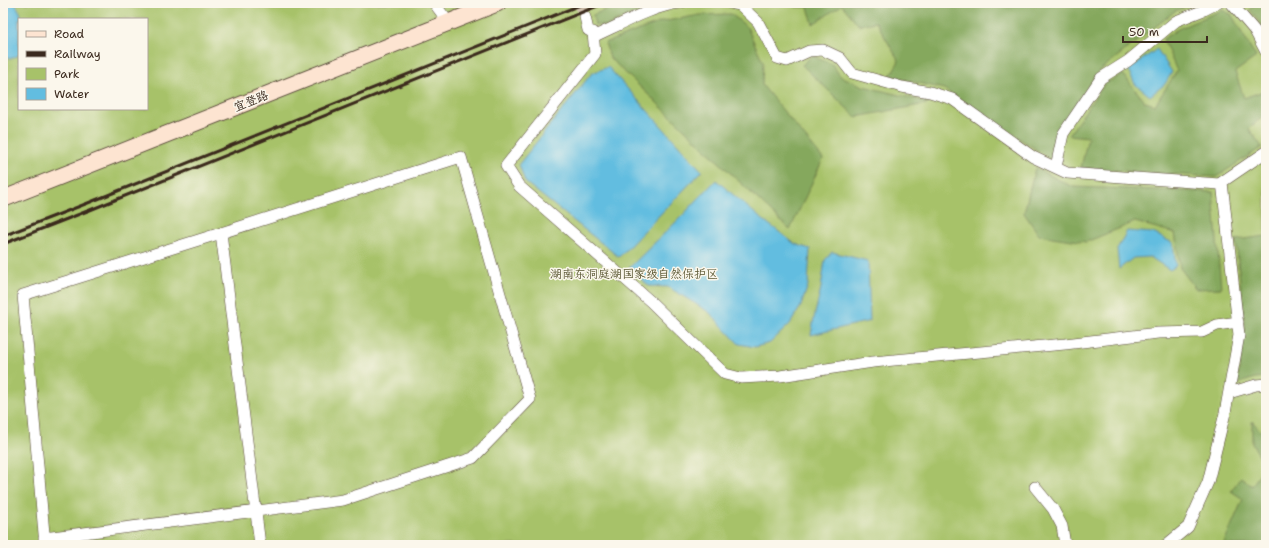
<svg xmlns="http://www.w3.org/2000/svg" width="1269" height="548" viewBox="0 0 1269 548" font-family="'Shantell Sans','LXGW WenKai TC',sans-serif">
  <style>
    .green { fill: #a7c269; stroke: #717644; fill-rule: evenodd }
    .forest { fill: #85a85d; stroke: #60693e }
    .water { fill: #62bde0; stroke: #4e747f }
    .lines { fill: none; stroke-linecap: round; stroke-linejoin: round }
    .street-tunnel { stroke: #d1c2ae; stroke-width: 11; stroke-dasharray: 11 5.5; stroke-linecap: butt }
    .street-casing { stroke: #574639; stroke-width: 12 }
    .secondary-casing { stroke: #574639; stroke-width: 18 }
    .street { stroke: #fff; stroke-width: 11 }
    .secondary { stroke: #fde4d1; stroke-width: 16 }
    .rail { stroke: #3b2a1e; stroke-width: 3 }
    .labels { text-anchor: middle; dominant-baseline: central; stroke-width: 3; stroke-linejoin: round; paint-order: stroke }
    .street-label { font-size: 12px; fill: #3b2a1e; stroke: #fbf7ec }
    .park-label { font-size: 12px; fill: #5b5834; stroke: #fbf7ec }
  </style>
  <rect width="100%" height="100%" fill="#fbf7ec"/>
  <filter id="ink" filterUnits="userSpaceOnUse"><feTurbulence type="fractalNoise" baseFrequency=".025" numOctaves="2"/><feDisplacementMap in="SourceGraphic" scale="8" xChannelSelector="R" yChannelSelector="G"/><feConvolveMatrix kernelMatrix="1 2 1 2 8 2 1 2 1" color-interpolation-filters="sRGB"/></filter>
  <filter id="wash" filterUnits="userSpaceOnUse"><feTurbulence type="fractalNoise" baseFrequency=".012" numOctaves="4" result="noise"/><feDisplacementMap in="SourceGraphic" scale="16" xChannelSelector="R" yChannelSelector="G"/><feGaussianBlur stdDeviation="0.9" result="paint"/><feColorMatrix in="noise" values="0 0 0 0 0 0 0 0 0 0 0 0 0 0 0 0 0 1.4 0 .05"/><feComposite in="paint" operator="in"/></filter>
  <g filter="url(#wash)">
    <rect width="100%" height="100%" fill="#f6e8d2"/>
    <!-- green -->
    <path class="green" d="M3,3H1266V545H3ZM19,19H147V109H19Z"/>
    <!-- forest -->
    <path class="forest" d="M621,3H658L606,26L595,25L593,15Z
      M791,3H1190L1192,5L1175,11L1099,71L1059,129L1051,159L944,89L890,76L899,61L876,22L859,25L842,5L813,24L808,7H795Z
      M1257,3H1266V32L1250,9Z
      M1222,10L1231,14L1256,57L1235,72L1244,98L1266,90V113L1249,129L1262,147L1216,177L1081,168L1088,137L1069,135L1104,84L1123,74L1145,102L1155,105L1177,71L1163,39L1178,29Z
      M731,14L747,27L763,62L762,85L823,159L790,230L610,58L605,43L661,22L700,15Z
      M812,56L832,64L840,76L863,86L931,103L856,117L802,65Z
      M1035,168L1073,187L1213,192L1221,288L1196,289L1180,268L1175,233L1135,222L1086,242L1039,235L1024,213Z
      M1266,236V377L1255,378L1237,384L1245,329L1236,240Z
      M1252,421L1266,437V545H1223L1243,499L1231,491L1241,477L1252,486L1265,465L1252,443Z"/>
    <!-- water -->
    <path class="water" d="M3,3H15L20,12L22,19H19V55L10,59L3,56Z
      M1157,49L1172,72L1165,84L1150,96L1135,84L1128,70Z
      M608,67L702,171L619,257L525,182L519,164L592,73Z
      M716,180L758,216L795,244L810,249L808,285L801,306L790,324L770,343L755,347L739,344L709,312L668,287L649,286L629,268L682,216Z
      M1127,231L1153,233L1173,243L1176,266L1170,270L1150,257L1133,258L1119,269L1117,249Z
      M832,252L868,261L870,321L811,335L814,318L821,288L825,260Z"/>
  </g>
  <g filter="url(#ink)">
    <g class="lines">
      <!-- street-tunnel -->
      <path class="street-tunnel" d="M579,3L585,17"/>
      <!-- street casing -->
      <g class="street-casing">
        <path id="street" d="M434,3L449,23
          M730,3L740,5L758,22L777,58L787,61L809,51L823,50L840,58L852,73L902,87L930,92L952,99L1033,157L1067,173L1219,184L1266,152
          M1231,3L1255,31L1266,52
          M585,17L588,30L597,35C619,25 658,4 681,3
          M593,32L595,54L506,166L519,186L650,301L725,374L741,378L780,376L873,362L1065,344L1158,333L1202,332L1217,325L1238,322
          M1056,167L1063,134L1101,78L1128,61L1176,21L1204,10L1218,3
          M1229,393L1256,385L1266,384
          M1035,487L1053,509L1062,526L1065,545
          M44,538L343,500L473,458L530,399L461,157L221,233
          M45,545L23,295L221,233L260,545
          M1166,545L1188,527L1208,482L1225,413L1239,335L1222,182"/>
      </g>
      <!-- secondary casing -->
      <g class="secondary-casing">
        <path id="secondary" d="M3,199L498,3"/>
      </g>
      <!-- street -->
      <use href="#street" class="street"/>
      <!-- secondary -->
      <use href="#secondary" class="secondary"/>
      <!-- rail -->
      <path class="rail" d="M3,236L88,203L585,3
        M3,244L90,210L605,3"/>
    </g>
  </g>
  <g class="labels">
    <!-- street labels -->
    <g class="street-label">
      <text transform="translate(251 101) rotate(-22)">宜登路</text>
    </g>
    <!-- park labels -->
    <g class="park-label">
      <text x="634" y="274">湖南东洞庭湖国家级自然保护区</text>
    </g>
  </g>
  <!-- margin -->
  <rect width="1269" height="548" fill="none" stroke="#fbf7ec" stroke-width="16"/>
  <!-- legend -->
  <rect x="18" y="18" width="130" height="92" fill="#fbf7ec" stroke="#aea59a"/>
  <rect x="26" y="31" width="20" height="6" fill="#fde4d1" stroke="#aea59a"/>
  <text x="54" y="38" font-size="12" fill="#3b2a1e">Road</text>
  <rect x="26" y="51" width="20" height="6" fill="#3b2a1e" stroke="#aea59a"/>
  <text x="54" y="58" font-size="12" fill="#3b2a1e">Railway</text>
  <rect x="26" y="68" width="20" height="12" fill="#a7c269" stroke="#aea59a"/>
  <text x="54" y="78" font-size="12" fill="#3b2a1e">Park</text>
  <rect x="26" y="88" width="20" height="12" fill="#62bde0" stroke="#aea59a"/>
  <text x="54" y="98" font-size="12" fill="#3b2a1e">Water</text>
  <!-- scale -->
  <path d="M1123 36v6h84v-6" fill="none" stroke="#3b2a1e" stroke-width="2"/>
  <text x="1129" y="36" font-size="12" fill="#3b2a1e" stroke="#fbf7ec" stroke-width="3" paint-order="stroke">50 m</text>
</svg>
